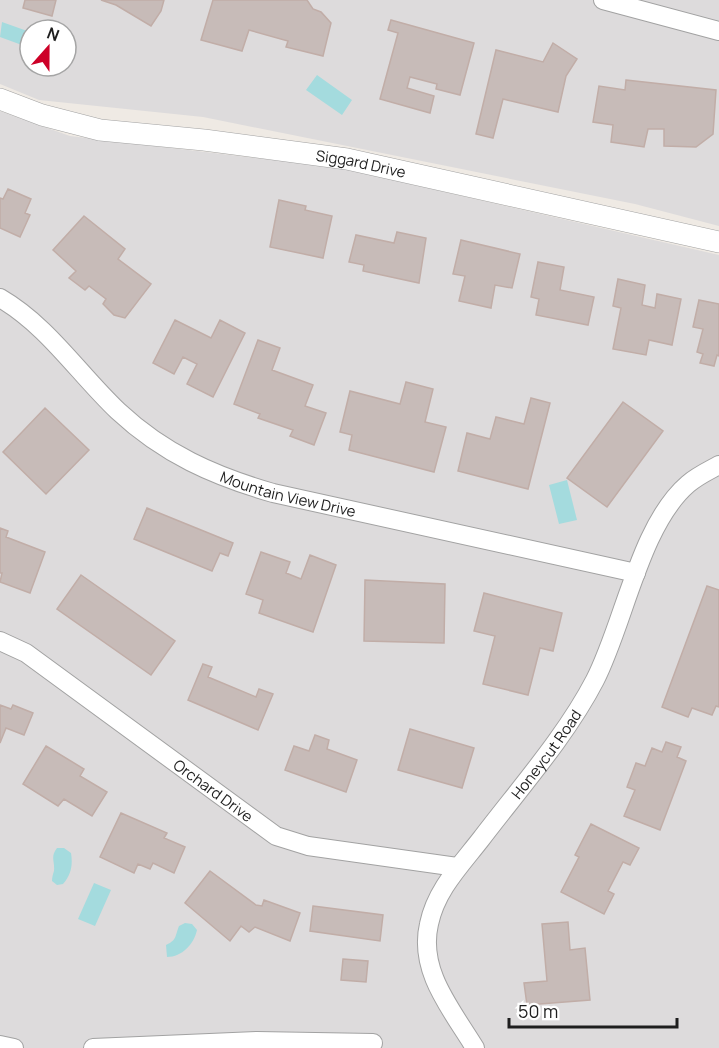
<svg xmlns="http://www.w3.org/2000/svg" width="719" height="1048" viewBox="0 0 719 1048" font-family="Manrope,sans-serif">
  <style>
    .residential { fill: #dddbdc; fill-rule: evenodd }
    .water { fill: #a4dbde }
    .building { fill: #c7bbb8; stroke: #c1ada7; stroke-width: 1.5 }
    .lines { fill: none; stroke-linecap: round; stroke-linejoin: round }
    .minor-casing { stroke: #a2a2a2; stroke-width: 20 }
    .tertiary-casing { stroke: #a2a2a2; stroke-width: 22 }
    .minor { stroke: #fff; stroke-width: 18 }
    .tertiary { stroke: #fff; stroke-width: 21 }
    .labels { text-anchor: middle; dominant-baseline: central; stroke-width: 6; stroke-linejoin: round; paint-order: stroke }
    .street-label { font-size: 15px; fill: #1e1e1e; stroke: #fff }
  </style>
  <rect width="100%" height="100%" fill="#efeae4"/>
  <!-- residential -->
  <path class="residential" d="M0,0H719V226L635,204L203,117L39,100L0,84ZM30,30H66V66H30Z
    M0,111L70,136L341,168L719,255V1048H0Z"/>
  <!-- water -->
  <path class="water" d="M2,22L30,32V48L0,37Z
    M317,75L352,100L342,115L306,90Z
    M567,480L577,520L559,524L549,485Z
    M57,848H64L71,853C73,865 71,875 63,884L57,885L52,881C52,877 53,874 54,871C55,861 50,857 57,848Z
    M94,883L111,890L95,926L78,919Z
    M185,923L192,924L197,930C194,944 182,957 167,957L166,945C177,940 175,936 179,926Z"/>
  <!-- building -->
  <path class="building" d="M25,0H56L52,16L23,8Z
    M101,0H164L161,11L151,26L116,5Z
    M213,0H307L313,9L321,12L331,23L323,56L286,47L288,41L249,30L242,51L201,40Z
    M391,20L474,43L460,95L436,89L437,84L410,77L407,88L434,96L430,113L380,99L398,33L388,30Z
    M553,43L577,59L566,76L558,112L503,99L493,138L476,134L496,50L543,62Z
    M626,80L716,90L713,134L696,147L664,146V129H648L644,147L611,142L613,125L593,122L599,86L625,90Z
    M8,189L31,199L25,213L30,215L20,237L0,228V198L3,199Z
    M279,200L306,206L305,210L332,216L323,258L270,247Z
    M84,216L125,249L118,259L151,284L125,318L114,315L103,304L106,299L89,286L85,290L69,278L76,271L53,250Z
    M397,232L426,238L419,283L363,271L364,265L349,262L356,235L394,243Z
    M461,240L520,254L512,288L495,285L491,308L459,301L465,276L453,274Z
    M538,262L564,267L560,290L594,297L588,325L536,315L539,299L531,297Z
    M618,279L645,285L642,305L655,308L657,294L681,299L672,345L649,340L646,355L613,349L621,308L613,306Z
    M699,300L719,304V356L717,355L714,366L700,363L703,354L697,352L703,329L693,327Z
    M175,320L211,338L220,320L245,333L213,397L187,384L197,364L183,357L174,374L153,363Z
    M258,340L280,348L272,370L313,385L305,406L326,413L314,445L290,436L293,430L258,418L260,414L234,404Z
    M406,382L433,389L425,422L446,427L434,472L349,450L352,435L340,432L350,391L400,404Z
    M531,398L550,403L528,489L458,471L467,433L490,439L496,417L524,424Z
    M623,402L663,431L607,507L567,478Z
    M45,408L89,450L46,494L3,452Z
    M147,508L233,543L228,556L220,553L212,571L134,539Z
    M0,528L8,531L6,537L45,552L30,593L0,582L2,573H0Z
    M261,552L290,562L286,573L301,579L310,555L336,565L313,632L259,613L263,600L246,594Z
    M81,575L175,641L151,675L57,609Z
    M365,580L445,584L444,643L364,641Z
    M707,586L719,590V707L716,706L712,715L692,708L688,717L662,707Z
    M484,593L562,613L553,651L540,648L528,695L483,684L495,636L474,631Z
    M203,664L212,667L208,677L256,697L259,689L273,694L258,730L188,700Z
    M0,705L11,709L13,705L33,713L24,735L6,728L0,743Z
    M410,729L474,748L462,788L398,770Z
    M315,735L329,740L327,749L357,760L346,792L285,770L294,746L309,751Z
    M666,742L681,747L677,757L686,761L660,830L624,816L635,790L627,787L636,763L645,766L652,748L662,752Z
    M46,746L84,769L80,776L107,792L92,816L64,799L58,806L23,784Z
    M121,813L167,833L164,838L185,847L174,873L153,863L150,869L138,864L134,873L100,857Z
    M591,824L639,848L630,865L623,862L608,891L614,894L604,914L561,892L579,857L575,855Z
    M210,871L256,905L262,906L264,900L300,913L290,941L255,927L249,932L241,926L230,941L185,903Z
    M313,906L383,915L380,941L310,931Z
    M568,922L570,950L585,948L590,1000L527,1005L524,983L547,981L542,924Z
    M343,959L368,961L366,982L341,980Z"/>
  <g class="lines">
    <!-- minor casing -->
    <g class="minor-casing">
      <g id="minor">
        <path d="M603,0L719,31"/>
        <path id="s1" d="M0,298C48,326 78,373 118,411C164,454 214,476 273,493L636,573"/>
        <path id="s2" d="M0,641L26,653L276,836L308,846L457,867"/>
        <path d="M0,1045L14,1048"/>
        <path d="M93,1048L257,1041L373,1043"/>
        <path id="s3" d="M475,1048C452,1010 418,971 429,924C436,890 460,866 481,839C519,789 566,736 595,680C624,624 640,525 688,484C697,476 708,471 719,465"/>
      </g>
    </g>
    <!-- tertiary casing -->
    <g class="tertiary-casing">
      <g id="tertiary">
        <path id="s4" d="M0,99L42,115L100,130L204,140L347,159L719,242"/>
      </g>
    </g>
    <!-- minor -->
    <use href="#minor" class="minor"/>
    <!-- tertiary -->
    <use href="#tertiary" class="tertiary"/>
  </g>
  <g class="labels">
    <!-- street labels -->
    <g class="street-label">
      <text stroke="none"><textPath href="#s4" startOffset="368">Siggard Drive</textPath></text>
      <text stroke="none"><textPath href="#s1" startOffset="356">Mountain View Drive</textPath></text>
      <text stroke="none"><textPath href="#s3" startOffset="344">Honeycut Road</textPath></text>
      <text stroke="none"><textPath href="#s2" startOffset="261">Orchard Drive</textPath></text>
    </g>
  </g>
  <!-- north arrow -->
  <g transform="translate(48 48) rotate(21)"><circle r="28" fill="#ffffff" stroke="#a5a5a5" stroke-width="1.5"/>
  <path d="M0-4.5L10 22L0 15L-10 22Z" fill="#cd0027"/>
  <text y="-9" font-size="16" font-weight="bold" text-anchor="middle" fill="#1e1e1e">N</text>
  </g>
  <!-- scale -->
  <path d="M509 1018v9h168v-9" fill="none" stroke="#1e1e1e" stroke-width="3"/>
  <text x="518" y="1018" font-size="18" fill="#1e1e1e" stroke="#ffffff" stroke-width="4.5" paint-order="stroke">50 m</text>
</svg>
